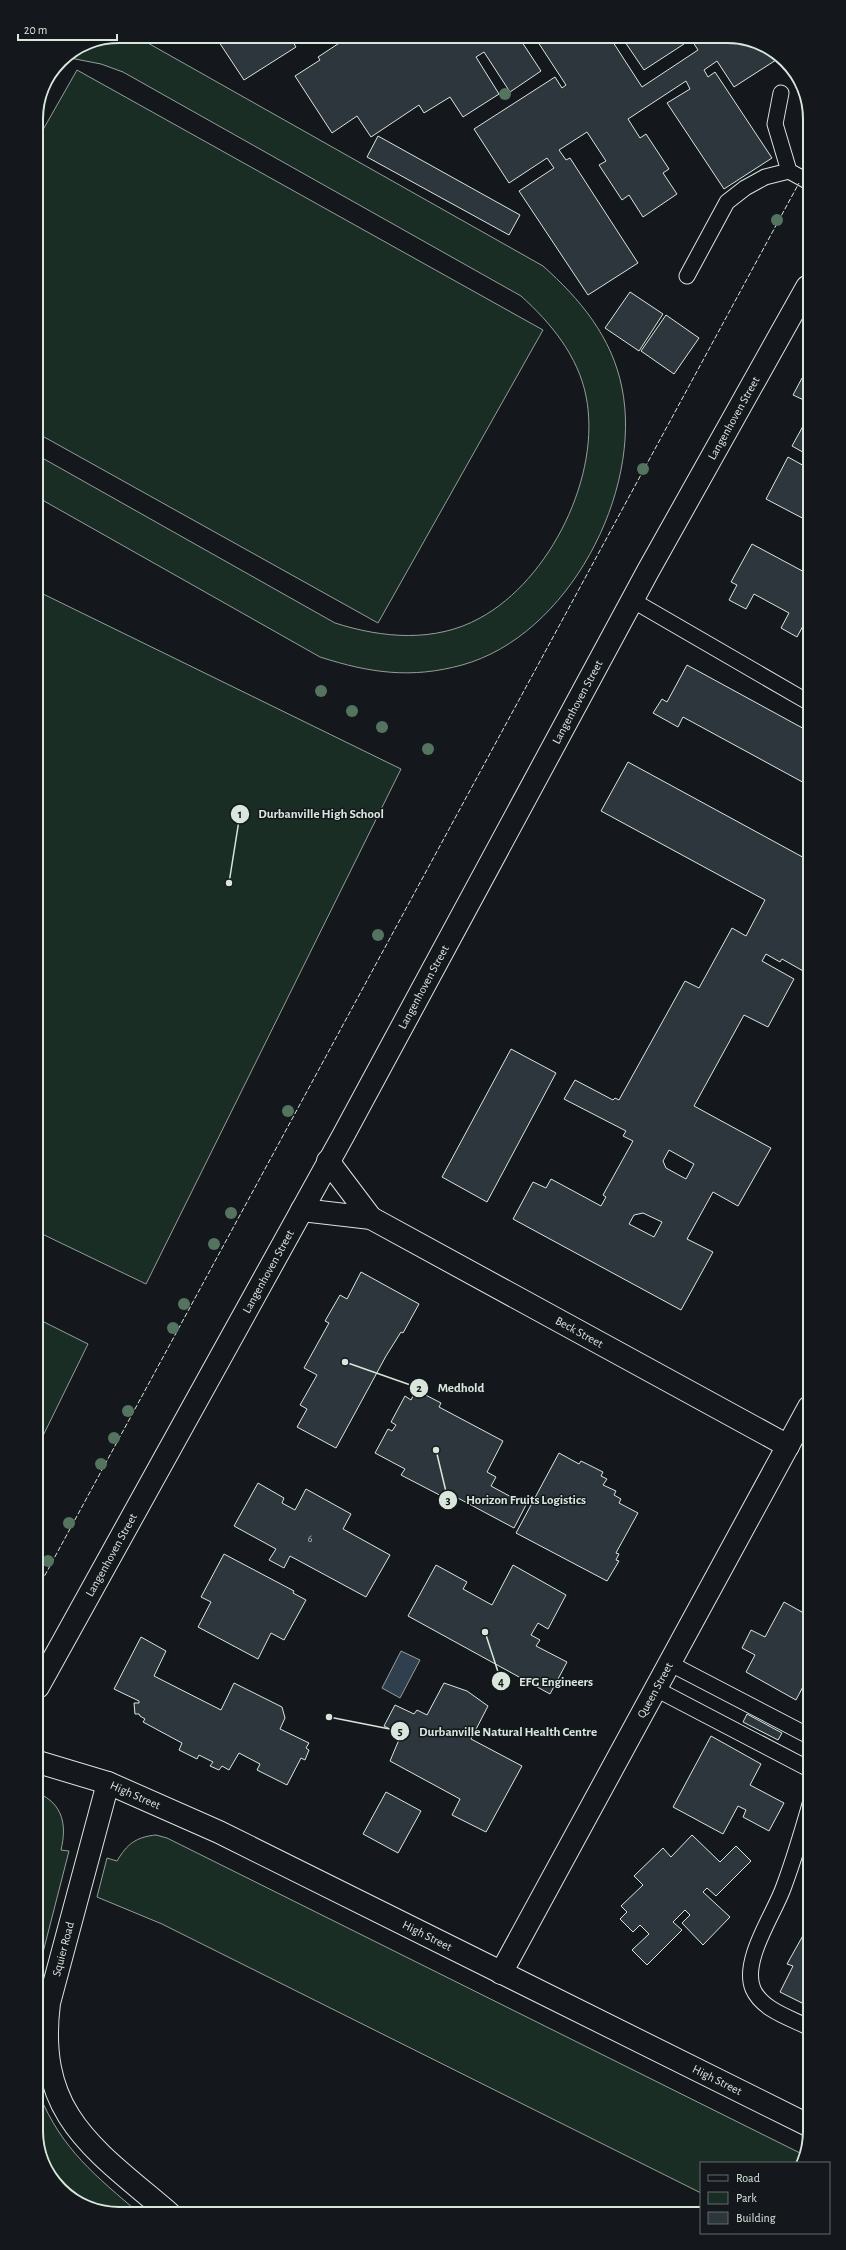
<svg xmlns="http://www.w3.org/2000/svg" width="846" height="2250" viewBox="0 0 846 2250" font-family="'Alegreya Sans',sans-serif">
  <style>
    .green { fill: #1a2d24; stroke: #939e99 }
    .water { fill: #2f3f4d; stroke: #939e99 }
    .building { fill: #2c363c; stroke: #d8e6dc; fill-rule: evenodd }
    .lines { fill: none; stroke-linecap: round; stroke-linejoin: round }
    .service-casing { stroke: #d8e6dc; stroke-width: 17 }
    .minor-casing { stroke: #d8e6dc; stroke-width: 24 }
    .service { stroke: #14181c; stroke-width: 15 }
    .minor { stroke: #14181c; stroke-width: 22 }
    .fence { stroke: #d8e6dc; stroke-width: 1; stroke-dasharray: 5 2; stroke-linecap: butt }
    .tree { fill: #55745f }
    .labels { text-anchor: middle; dominant-baseline: central; stroke-width: 3; stroke-linejoin: round; paint-order: stroke }
    .number-label { font-size: 10px; fill: #adbab4 }
    .street-label { font-size: 12px; fill: #d8e6dc; stroke: #14181c }
    .rim { fill: none; stroke: #d8e6dc; stroke-width: 2 }
    .leader { fill: none; stroke: #d8e6dc; stroke-width: 1.5 }
    .callout-dot { fill: #d8e6dc; stroke: #14181c; stroke-width: 1.5 }
    .mark-label { font-size: 12px; text-anchor: middle; font-weight: bold; fill: #111 }
    .callout-label { font-size: 13px; text-anchor: middle; font-weight: bold; fill: #d8e6dc; stroke: #14181c; stroke-width: 3; stroke-linejoin: round; paint-order: stroke }
  </style>
  <rect width="100%" height="100%" fill="#14181c"/>
  <!-- green -->
  <path class="green" d="M119,36H133L139,38L543,266C580,299 612,337 622,388C643,492 568,636 462,665C411,679 370,673 320,657L37,497V455L335,623C382,638 435,643 480,618C550,580 602,475 586,396C578,356 551,323 521,296L123,72L101,64L65,57L87,42Z
    M77,70L543,330L378,623L37,433L36,142Z
    M37,591L401,769L146,1284L38,1232Z
    M38,1319L88,1344L38,1446Z
    M38,1793C63,1804 67,1825 61,1850L69,1851L39,1968Z
    M156,1835L167,1838L802,2154L799,2163H701V2193L162,1924L97,1897L107,1858L117,1861C127,1844 136,1837 156,1835Z
    M39,2094C62,2150 96,2176 140,2214H113L68,2197L39,2153Z"/>
  <!-- water -->
  <path class="water" d="M401,1651L420,1660L400,1698L382,1688Z"/>
  <!-- building -->
  <path class="building" d="M215,36H291L290,37L296,47L244,80Z
    M350,36H518L541,71L510,92L484,52L476,57L499,94L463,117L450,97L424,113L419,105L371,137L357,116L332,133L295,76L320,60L318,57Z
    M534,36H609L642,87L698,50L689,36H733L771,52L776,60L734,87L717,61L704,70L708,77L715,72L772,158L724,189L667,103L690,89L686,81L628,119L640,138L646,134L669,169L663,173L677,194L643,217L629,195L622,200L599,165L606,161L587,132L559,150L566,160L570,158L638,263L588,295L519,191L554,168L547,158L509,183L474,129L555,77L562,88L566,85Z
    M627,36H679L684,44L644,70L623,39Z
    M378,136L520,215L509,235L367,157Z
    M630,292L663,314L639,351L605,328Z
    M666,315L699,338L674,374L641,351Z
    M802,378L808,381V402L793,395Z
    M808,417V455L792,446Z
    M788,457L806,467L808,462V521L766,499Z
    M752,544L808,574V624L805,622L797,637L781,628L789,613L754,594L746,609L729,600L737,585L731,582Z
    M687,665L808,731V785L683,717L678,727L653,713L662,699L667,702Z
    M628,762L808,860V965L805,972L782,959L780,962L766,954L762,961L794,979L768,1027L744,1015L694,1106L771,1148L738,1206L713,1192L687,1239L713,1252L681,1310L513,1219L533,1182L546,1188L551,1179L601,1206L606,1197L603,1195L633,1141L623,1136L626,1131L564,1099L575,1080L613,1100L615,1098L619,1100L685,981L699,988L732,928L746,936L765,900L601,811ZM669,1150L694,1164L686,1179L666,1168L663,1161ZM643,1213L662,1222L654,1237L629,1224L634,1215Z
    M511,1049L556,1073L487,1202L442,1177Z
    M361,1272L419,1304L403,1333L401,1332L386,1356L336,1448L297,1427L307,1409L300,1405L317,1375L304,1368L329,1323L325,1321L340,1295L347,1299Z
    M416,1390L441,1403L439,1407L503,1441L487,1472L496,1477L491,1486L526,1505L514,1528L456,1497L453,1502L401,1475L405,1469L375,1453L388,1429L392,1431L396,1425L391,1422L405,1396L411,1400Z
    M559,1453L579,1464L581,1461L603,1472L601,1476L607,1479L603,1485L616,1491L614,1495L621,1499L619,1503L638,1513L617,1551L616,1553L619,1554L616,1560L619,1561L607,1581L516,1533Z
    M258,1483L284,1498L282,1503L295,1510L306,1489L351,1514L343,1529L390,1555L366,1597L290,1556L284,1568L269,1560L276,1549L234,1526Z
    M224,1554L294,1591L293,1593L306,1600L284,1640L271,1633L258,1659L198,1627L211,1602L201,1597Z
    M436,1565L467,1582L463,1589L492,1605L513,1565L566,1595L548,1629L538,1623L531,1635L540,1640L536,1646L567,1662L550,1694L408,1616Z
    M784,1602L809,1616V1675L796,1700L746,1672L755,1655L742,1648L751,1630L765,1637Z
    M141,1637L166,1651L154,1676L221,1710L234,1683L282,1707L285,1718L280,1729L309,1743L306,1748L309,1750L305,1760L301,1758L287,1785L257,1770L260,1764L239,1753L229,1770L222,1766L219,1770L210,1766L213,1762L199,1755L197,1759L179,1750L182,1743L143,1722L145,1719L140,1716L139,1714H135L134,1703H139V1701L114,1689Z
    M444,1683L467,1691L488,1706L471,1739L522,1766L486,1832L452,1815L460,1799L390,1761L401,1735L384,1726L395,1705L414,1714L417,1710L427,1715Z
    M747,1714L782,1733L778,1740L743,1722Z
    M711,1736L761,1764L750,1785L784,1803L769,1831L743,1817L746,1810L738,1806L723,1834L673,1807Z
    M386,1792L421,1811L398,1853L363,1834Z
    M692,1835L720,1862L736,1846L751,1861L716,1896L707,1888L703,1892L730,1917L703,1945L682,1923L690,1915L685,1910L673,1922L682,1930L647,1965L632,1950L649,1934L640,1925L633,1932L620,1919L627,1912L621,1906L643,1885L634,1876L663,1848L671,1857Z
    M810,1923V2007L780,1992L793,1966L787,1964Z"/>
  <g class="lines">
    <!-- service casing -->
    <g class="service-casing">
      <path id="service" d="M781,93L775,124L789,171
        M687,276L727,202L745,188L765,177L789,171L807,181
        M632,600L808,702
        M669,1663L809,1736
        M656,1689L809,1769
        M810,1804C802,1832 794,1859 784,1886C775,1913 741,1960 753,1989C762,2010 791,2018 810,2028"/>
    </g>
    <!-- minor casing -->
    <g class="minor-casing">
      <g id="minor">
        <path d="M328,1161L371,1218"/>
        <path id="s1" d="M302,1210L371,1218L788,1446"/>
        <path id="s2" d="M38,1687L343,1136L648,571L807,287"/>
        <path id="s3" d="M38,1762L108,1783L219,1832L810,2126"/>
        <path d="M108,1783L49,2003C35,2115 94,2149 170,2214"/>
        <path id="s4" d="M501,1973L809,1407"/>
      </g>
    </g>
    <!-- service -->
    <use href="#service" class="service"/>
    <!-- minor -->
    <use href="#minor" class="minor"/>
    <!-- fence -->
    <path class="fence" d="M804,174L807,168
      M38,1588L799,183"/>
  </g>
  <!-- trees -->
  <g class="tree">
    <circle cx="505" cy="94" r="6"/>
    <circle cx="777" cy="220" r="6"/>
    <circle cx="643" cy="469" r="6"/>
    <circle cx="321" cy="691" r="6"/>
    <circle cx="352" cy="711" r="6"/>
    <circle cx="382" cy="727" r="6"/>
    <circle cx="428" cy="749" r="6"/>
    <circle cx="378" cy="935" r="6"/>
    <circle cx="288" cy="1111" r="6"/>
    <circle cx="231" cy="1213" r="6"/>
    <circle cx="214" cy="1244" r="6"/>
    <circle cx="184" cy="1304" r="6"/>
    <circle cx="173" cy="1328" r="6"/>
    <circle cx="128" cy="1411" r="6"/>
    <circle cx="114" cy="1438" r="6"/>
    <circle cx="101" cy="1464" r="6"/>
    <circle cx="69" cy="1523" r="6"/>
    <circle cx="48" cy="1561" r="6"/>
  </g>
  <g class="labels">
    <!-- number labels -->
    <g class="number-label">
      <text x="310" y="1539">6</text>
    </g>
    <!-- street labels -->
    <g class="street-label">
      <text stroke="none"><textPath href="#s2" startOffset="1447">Langenhoven Street</textPath></text>
      <text stroke="none"><textPath href="#s2" startOffset="1123">Langenhoven Street</textPath></text>
      <text stroke="none"><textPath href="#s2" startOffset="799">Langenhoven Street</textPath></text>
      <text stroke="none"><textPath href="#s2" startOffset="475">Langenhoven Street</textPath></text>
      <text stroke="none"><textPath href="#s1" startOffset="307">Beck Street</textPath></text>
      <text stroke="none"><textPath href="#s2" startOffset="151">Langenhoven Street</textPath></text>
      <text stroke="none"><textPath href="#s4" startOffset="322">Queen Street</textPath></text>
      <text stroke="none"><textPath href="#s3" startOffset="103">High Street</textPath></text>
      <text stroke="none"><textPath href="#s3" startOffset="427">High Street</textPath></text>
      <text transform="translate(63 1949) rotate(-75)">Squier Road</text>
      <text stroke="none"><textPath href="#s3" startOffset="751">High Street</textPath></text>
    </g>
  </g>
  <!-- crop -->
  <path d="M0 0H846V2250H0ZM119 43H727A76 76 0 0 1 803 119V2131A76 76 0 0 1 727 2207H119A76 76 0 0 1 43 2131V119A76 76 0 0 1 119 43Z" fill="#14181c" fill-rule="evenodd"/>
  <path class="rim" d="M119 43H727A76 76 0 0 1 803 119V2131A76 76 0 0 1 727 2207H119A76 76 0 0 1 43 2131V119A76 76 0 0 1 119 43Z"/>
  <!-- callouts -->
  <path class="leader" d="M229 883L240 814M345 1362L419 1388M436 1450L448 1500M485 1632L501 1681M329 1717L400 1731"/>
  <g class="callout-dot">
    <circle cx="229" cy="883" r="4"/>
    <circle cx="345" cy="1362" r="4"/>
    <circle cx="436" cy="1450" r="4"/>
    <circle cx="485" cy="1632" r="4"/>
    <circle cx="329" cy="1717" r="4"/>
    <circle cx="240" cy="814" r="10"/>
    <circle cx="419" cy="1388" r="10"/>
    <circle cx="448" cy="1500" r="10"/>
    <circle cx="501" cy="1681" r="10"/>
    <circle cx="400" cy="1731" r="10"/>
  </g>
  <g class="mark-label">
    <text x="240" y="818">1</text>
    <text x="419" y="1392">2</text>
    <text x="448" y="1504">3</text>
    <text x="501" y="1686">4</text>
    <text x="400" y="1735">5</text>
  </g>
  <g class="callout-label">
    <text x="321" y="818">Durbanville High School</text>
    <text x="461" y="1392">Medhold</text>
    <text x="526" y="1504">Horizon Fruits Logistics</text>
    <text x="556" y="1686">EFG Engineers</text>
    <text x="508" y="1736">Durbanville Natural Health Centre</text>
  </g>
  <!-- legend -->
  <rect x="700" y="2162" width="130" height="72" fill="#14181c" stroke="#626a69"/>
  <rect x="708" y="2175" width="20" height="6" fill="#14181c" stroke="#626a69"/>
  <text x="736" y="2182" font-size="12" fill="#d8e6dc">Road</text>
  <rect x="708" y="2192" width="20" height="12" fill="#1a2d24" stroke="#626a69"/>
  <text x="736" y="2202" font-size="12" fill="#d8e6dc">Park</text>
  <rect x="708" y="2212" width="20" height="12" fill="#2c363c" stroke="#626a69"/>
  <text x="736" y="2222" font-size="12" fill="#d8e6dc">Building</text>
  <!-- scale -->
  <path d="M18 34v6h99v-6" fill="none" stroke="#d8e6dc" stroke-width="2"/>
  <text x="24" y="34" font-size="12" fill="#d8e6dc" stroke="#14181c" stroke-width="3" paint-order="stroke">20 m</text>
</svg>
